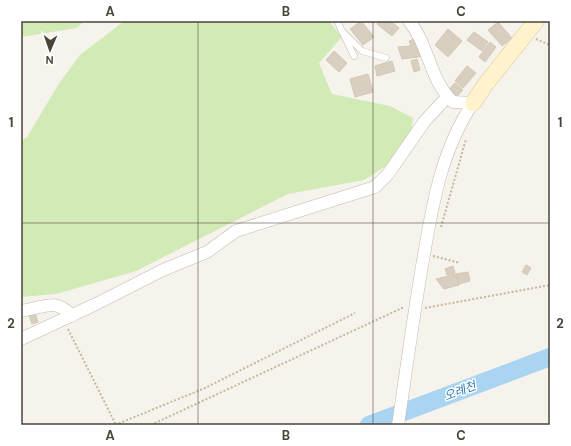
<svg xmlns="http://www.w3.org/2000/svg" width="571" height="446" viewBox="0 0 571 446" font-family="'DM Sans','Noto Sans KR',sans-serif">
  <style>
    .green { fill: #d2eab5 }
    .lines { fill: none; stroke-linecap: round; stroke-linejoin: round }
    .river { stroke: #a9d4f2; stroke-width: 18 }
    .building { fill: #d8cfc1; stroke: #d3c7b4 }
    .lane-casing { stroke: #c2bbae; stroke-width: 7 }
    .street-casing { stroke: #c2bbae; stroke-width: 13 }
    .secondary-casing { stroke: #d6c79b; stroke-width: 17 }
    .path { stroke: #c4b79f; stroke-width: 2; stroke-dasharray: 2 2; stroke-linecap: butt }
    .lane { stroke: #fff; stroke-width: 6 }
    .street { stroke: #fff; stroke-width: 12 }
    .secondary { stroke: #fff3cd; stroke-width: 16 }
    .grid { fill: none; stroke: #4b4439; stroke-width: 1; stroke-opacity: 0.55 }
    .labels { text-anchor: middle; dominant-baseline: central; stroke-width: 3; stroke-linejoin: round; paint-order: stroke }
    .water-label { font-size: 12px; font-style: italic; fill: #2e7ab2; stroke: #fff }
    .neatline { fill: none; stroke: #4b4439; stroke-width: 1.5 }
    .grid-label { font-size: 13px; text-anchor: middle; font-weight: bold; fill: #4b4439 }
  </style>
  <rect width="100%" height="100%" fill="#f6f3ec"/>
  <!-- green -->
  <path class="green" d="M21,21H84L77,28L21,37Z
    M124,21H329L342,37L319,63L332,94L390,106L413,118L409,151L364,180L288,194L136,271L56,294L21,297V141L27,137L58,85L80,55Z"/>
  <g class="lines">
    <!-- river -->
    <path class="river" d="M369,425L550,357"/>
  </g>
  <!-- building -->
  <path class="building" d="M361,21L374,37L363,45L350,29Z
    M380,21H390L399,28L392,36L377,24Z
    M498,22L512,38L502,46L488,30Z
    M448,29L462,41L448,57L435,45Z
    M474,32L488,42L482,51L467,40Z
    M417,38L425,56L402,59L398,47L411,46L409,41Z
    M490,42L496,47L485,62L479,57Z
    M334,51L347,63L339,72L326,60Z
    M417,59L420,70L414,72L411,61Z
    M392,61L395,71L377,76L375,66Z
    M467,66L476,73L463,88L455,81Z
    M368,74L373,92L355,97L350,79Z
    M455,83L463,90L455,98L447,91Z
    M526,265L531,268L527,275L522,272Z
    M453,266L455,273L447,275L445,269Z
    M468,272L470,281L459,284L456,274Z
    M456,274L459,285L444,289L436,279Z
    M34,310L38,322L32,324L28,312Z"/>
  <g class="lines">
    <!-- lane casing -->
    <g class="lane-casing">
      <path id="lane" d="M337,21L354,56
        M342,31L362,51L386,58"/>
    </g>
    <!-- street casing -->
    <g class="street-casing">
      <path id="street" d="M409,21C429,45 430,81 453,102L473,103
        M21,311C43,308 55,297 72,316
        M21,339L96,304L163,270L207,252L236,231L375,187L388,174L424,122L447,97
        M398,425C406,372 413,319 422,266C432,208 440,152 473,103"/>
    </g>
    <!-- secondary casing -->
    <g class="secondary-casing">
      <path id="secondary" d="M473,103L485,85L536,21"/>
    </g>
    <!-- path -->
    <path class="path" d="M536,39L550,45
      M441,227L466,139
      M433,256L460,263
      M425,308L550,285
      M68,329L116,425
      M115,425L205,388L355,313
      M151,425L402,308L405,309"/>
    <!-- lane -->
    <use href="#lane" class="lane"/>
    <!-- street -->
    <use href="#street" class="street"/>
    <!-- secondary -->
    <use href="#secondary" class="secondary"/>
  </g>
  <!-- grid -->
  <path class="grid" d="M198,21V425M373,21V425M21,223H550"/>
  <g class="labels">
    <!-- water labels -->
    <g class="water-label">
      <text transform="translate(460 391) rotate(-21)">오례천</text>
    </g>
  </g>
  <!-- border -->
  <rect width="571" height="446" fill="none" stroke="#ffffff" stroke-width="44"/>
  <!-- north arrow -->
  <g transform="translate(50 50) rotate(182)" stroke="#ffffff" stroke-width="3" paint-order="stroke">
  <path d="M0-3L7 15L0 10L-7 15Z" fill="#4b4439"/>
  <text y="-6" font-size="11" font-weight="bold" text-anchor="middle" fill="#4b4439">N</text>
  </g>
  <rect x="22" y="22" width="527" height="402" class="neatline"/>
  <g class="grid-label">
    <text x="110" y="16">A</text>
    <text x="286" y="16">B</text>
    <text x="461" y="16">C</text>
    <text x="11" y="127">1</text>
    <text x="560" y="127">1</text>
    <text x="11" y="328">2</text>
    <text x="560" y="328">2</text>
    <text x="110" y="440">A</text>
    <text x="286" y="440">B</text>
    <text x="461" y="440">C</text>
  </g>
</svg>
